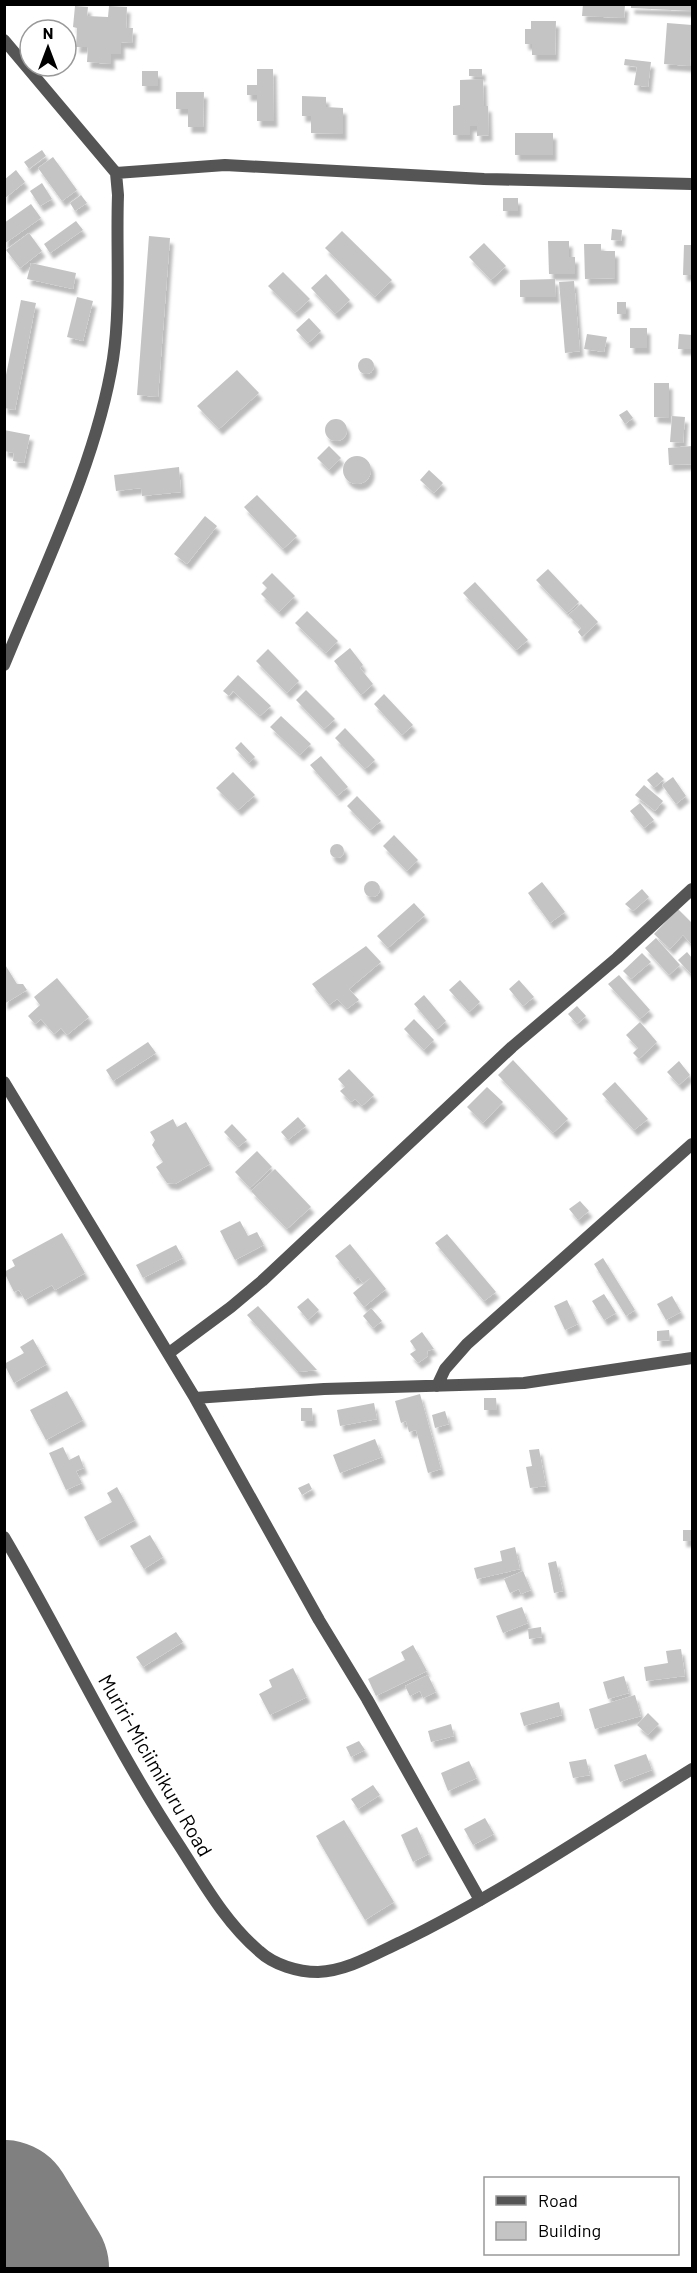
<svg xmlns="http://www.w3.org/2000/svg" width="697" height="2273" viewBox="0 0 697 2273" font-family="Barlow,sans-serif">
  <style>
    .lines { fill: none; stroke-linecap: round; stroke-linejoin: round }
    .runway { stroke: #808080; stroke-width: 138 }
    .building { fill: #c4c4c4; filter: url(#shadow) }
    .minor { stroke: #555; stroke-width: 12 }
    .tertiary { stroke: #555; stroke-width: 12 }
    .labels { text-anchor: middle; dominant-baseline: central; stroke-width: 4.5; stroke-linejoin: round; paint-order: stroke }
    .street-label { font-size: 20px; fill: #000; stroke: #fff }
  </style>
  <defs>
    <filter id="shadow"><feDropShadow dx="3.5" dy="6" stdDeviation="1.5" flood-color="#0004"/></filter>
  </defs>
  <rect width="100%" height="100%" fill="#fff"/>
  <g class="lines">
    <!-- runway -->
    <path class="runway" d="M4,2209L40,2268"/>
  </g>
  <!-- building -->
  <path class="building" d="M583,4L625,5L624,18L582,16Z
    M631,4H692L691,11L631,8Z
    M75,6L88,7L87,16L108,17L109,6L127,7L126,28H133L132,43L121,42V54H111V64L87,62L88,47H76L77,28L73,27Z
    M531,21H556L555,55H532V44H525V29H531Z
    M667,23L692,25L690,66L664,64Z
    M625,59L651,62L648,87L634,85L637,67L624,65Z
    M257,69H273L274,121H257V95H247V85H257Z
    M469,69H482V76H469Z
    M142,71H158V86H142Z
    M483,79L484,106H488L489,135L477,136V126H470V135H453V106L460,105V80Z
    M176,92H204L203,127H188V109H176Z
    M302,96L326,97V107L343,108V134L311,133V116H302Z
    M515,133H553V155H515Z
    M42,150L46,156L29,169L24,162Z
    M53,157L77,190L62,201L38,168Z
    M16,170L25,182L4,199V180Z
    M42,183L52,199L40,206L30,191Z
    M81,195L87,203L75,211L70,203Z
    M503,198H518V211H503Z
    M31,204L41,218L4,244V223Z
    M76,221L83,230L50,253L44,244Z
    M612,229L622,230L621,241L611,240Z
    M342,231L392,280L375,297L325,248Z
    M29,233L42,251L20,268L6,250Z
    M149,236L170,238L158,397L137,395Z
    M548,241H569V257H575V274H549Z
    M484,243L506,266L491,280L469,257Z
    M584,244H601V251H615V278L585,279Z
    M684,245H692V275H683Z
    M31,263L76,273L73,289L27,279Z
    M283,272L310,299L295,313L268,286Z
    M326,274L350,300L335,314L311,288Z
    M555,279L556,297H520V280Z
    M574,281L580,351L565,353L559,282Z
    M77,297L93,301L83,341L67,337Z
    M21,300L36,303L15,410L4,408V385Z
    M617,302H626V314H617Z
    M309,318L321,331L308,343L296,330Z
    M630,328H647V348H630Z
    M587,334L607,337L604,352L584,349Z
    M679,334L692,335V349H678Z
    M358 366a8 8 0 1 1 16 0a8 8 0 1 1-16 0Z
    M237,370L259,393L219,429L197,406Z
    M654,383H669V418L654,417Z
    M627,410L633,418L625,424L619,415Z
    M672,416L685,417L683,443L670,442Z
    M325 430a11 11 0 1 1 22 0a11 11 0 1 1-22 0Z
    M4,430L30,435L24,463L13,461L14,453L4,451Z
    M329,446L341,458L329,470L317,458Z
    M692,446V464L669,465L668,448Z
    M343 470a14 14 0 1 1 28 0a14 14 0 1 1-28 0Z
    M179,467L181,492L142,496L141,488L116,491L114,475Z
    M429,470L443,483L434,493L420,480Z
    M257,495L297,536L283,549L244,507Z
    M205,516L217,526L187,564L174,554Z
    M548,569L579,602L567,613L536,580Z
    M272,573L295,596L279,612L261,594L267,588L262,583Z
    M475,582L528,640L516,650L463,593Z
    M581,604L598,622L582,637L578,632L581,628L568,615Z
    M307,611L338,641L326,653L295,623Z
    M350,648L363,665L360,668L373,684L361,695L334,661Z
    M268,649L299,681L287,693L256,661Z
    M238,675L271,706L260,716L233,691L229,696L223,691Z
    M306,690L335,719L324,729L296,700Z
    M384,694L413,725L402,735L374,704Z
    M281,716L311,744L300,755L270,727Z
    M345,728L375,760L365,769L335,738Z
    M241,742L255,757L249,763L235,748Z
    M321,756L348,787L337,796L310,765Z
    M233,772L255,795L238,810L216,788Z
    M657,772L664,779L654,788L647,780Z
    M673,777L686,796L676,804L662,785Z
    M644,785L663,801L655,811L635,795Z
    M357,796L381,821L370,830L347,806Z
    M640,803L654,820L644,828L630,811Z
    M394,835L418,860L407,871L383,846Z
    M330 851a7 7 0 1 1 14 0a7 7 0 1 1-14 0Z
    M364 889a8 8 0 1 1 16 0a8 8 0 1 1-16 0Z
    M542,882L565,912L550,923L528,893Z
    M642,889L649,897L633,911L625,904Z
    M414,903L425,915L388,948L377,936Z
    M678,909L692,923V945L683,935L670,949L654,934Z
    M656,938L680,965L669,975L645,948Z
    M366,946L381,962L349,989L359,1000L347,1009L337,999L329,1005L312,984Z
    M687,952L692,958V975L678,960Z
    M642,953L651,962L631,979L623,971Z
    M4,963L17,984H23L27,990L4,1004Z
    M619,975L650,1010L640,1019L608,984Z
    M57,978L89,1017L67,1035L61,1028L54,1034L41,1019L35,1024L28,1016L40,1005L34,997Z
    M460,980L480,1002L469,1012L449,990Z
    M519,980L534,997L523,1006L509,989Z
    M424,995L446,1021L436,1030L414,1004Z
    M577,1006L586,1016L577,1024L568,1014Z
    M414,1019L434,1040L424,1050L404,1029Z
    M640,1022L657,1042L639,1059L633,1053L638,1048L626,1035Z
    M148,1042L156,1053L113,1081L106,1070Z
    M513,1060L568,1119L553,1133L498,1075Z
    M679,1061L690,1075L679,1085L667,1072Z
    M349,1069L374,1095L362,1106L355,1099L351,1102L340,1091L345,1087L338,1079Z
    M615,1082L648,1119L634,1130L602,1094Z
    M487,1087L503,1102L483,1123L467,1107Z
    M298,1117L306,1126L288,1140L281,1132Z
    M173,1119L177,1127L186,1122L210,1164L175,1184L167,1183L156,1167L163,1162L152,1145L155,1140L150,1132Z
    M232,1124L247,1140L238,1147L224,1132Z
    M257,1151L272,1167L250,1188L235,1172Z
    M275,1169L311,1207L287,1229L251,1191Z
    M580,1201L589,1211L578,1220L569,1209Z
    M240,1221L248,1236L257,1232L264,1245L235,1260L220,1231Z
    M62,1233L85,1273L55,1290L52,1285L25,1300L19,1290L14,1292L4,1272L15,1266L12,1260Z
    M447,1234L496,1292L484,1301L435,1243Z
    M350,1244L386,1289L364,1307L353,1293L372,1277L363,1283L358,1277L355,1280L335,1256Z
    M176,1245L183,1258L143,1278L136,1265Z
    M603,1258L635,1310L626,1316L594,1264Z
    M604,1294L616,1313L604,1320L592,1301Z
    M672,1296L681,1312L666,1320L657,1304Z
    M308,1298L319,1310L308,1320L297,1307Z
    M567,1300L578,1324L565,1330L554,1306Z
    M258,1306L317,1370L298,1372L247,1315Z
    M371,1308L382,1321L373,1328L363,1316Z
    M669,1330L670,1340L657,1341V1331Z
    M422,1332L434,1349L427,1351L428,1356L418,1363L410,1354L416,1350L410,1341Z
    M33,1339L47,1364L14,1383L4,1364L24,1353L20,1347Z
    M67,1391L83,1420L46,1440L30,1410Z
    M420,1394L441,1469L428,1473L416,1430L409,1432L406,1421L401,1423L395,1401Z
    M484,1398H496L497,1410H484Z
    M374,1403L377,1419L340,1426L337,1410Z
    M301,1408H312L313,1421H301Z
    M445,1411L449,1424L435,1428L432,1415Z
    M375,1439L382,1457L340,1473L333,1455Z
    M63,1447L69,1460L79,1455L84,1468L76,1471L82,1483L66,1490L49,1453Z
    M539,1449L546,1486L530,1488L526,1467L532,1466L529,1450Z
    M309,1483L312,1489L302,1495L298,1488Z
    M117,1487L135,1520L97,1541L84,1517L112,1502L107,1493Z
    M683,1530H692V1541H683Z
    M150,1535L163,1557L144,1569L130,1546Z
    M515,1547L520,1569L477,1579L474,1568L502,1561L500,1551Z
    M556,1561L563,1591L554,1593L548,1563Z
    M523,1571L531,1590L521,1594L519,1589L510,1593L504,1579Z
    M522,1607L528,1623L503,1633L496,1616Z
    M541,1627L542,1637L529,1639L528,1629Z
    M176,1632L183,1642L143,1667L136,1657Z
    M413,1645L427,1671L376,1696L368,1679L405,1660L401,1652Z
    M681,1649L685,1676L646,1681L644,1667L668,1663L666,1651Z
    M293,1668L307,1697L270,1715L259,1694L272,1687L269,1680Z
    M428,1675L436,1692L423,1698L420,1691L410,1696L405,1686Z
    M624,1676L629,1693L608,1699L603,1682Z
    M635,1695L641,1716L595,1729L589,1709Z
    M559,1702L562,1715L524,1726L520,1713Z
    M648,1713L659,1724L648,1735L637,1725Z
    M451,1724L454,1736L431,1742L428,1731Z
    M359,1741L365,1750L351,1757L346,1747Z
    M646,1754L652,1770L620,1782L614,1765Z
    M586,1759L590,1775L573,1778L569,1762Z
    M469,1761L477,1778L448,1791L441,1773Z
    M373,1785L380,1795L358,1809L351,1799Z
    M485,1818L494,1834L473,1845L464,1829Z
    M344,1820L394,1902L365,1920L316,1836Z
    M417,1827L429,1854L413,1862L401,1835Z"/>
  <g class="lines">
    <!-- minor -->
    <path class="minor" d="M4,40L116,173L118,195C116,249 121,306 113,359C97,461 43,569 4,665
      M116,173L225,165L484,179L692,184
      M4,1082L195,1398L324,1389L524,1383L692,1358
      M169,1353L231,1307L262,1281L512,1047L617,958L692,889
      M437,1386L445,1369L467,1344L692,1144
      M195,1398L319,1620L367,1699L480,1900"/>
    <!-- tertiary -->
    <path class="tertiary" d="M4,1537C64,1639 114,1747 179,1845C203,1882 225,1922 259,1951C274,1965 298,1972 318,1972C347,1971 375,1954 401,1942C502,1893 597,1828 692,1769"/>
  </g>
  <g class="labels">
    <!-- street labels -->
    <g class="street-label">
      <text transform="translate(156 1765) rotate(60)">Muriri-Miciimikuru Road</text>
    </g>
  </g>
  <!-- border -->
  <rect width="697" height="2273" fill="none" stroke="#000000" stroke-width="12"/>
  <!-- legend -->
  <rect x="484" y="2177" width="195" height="78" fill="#ffffff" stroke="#999999" stroke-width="1.5"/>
  <rect x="496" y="2196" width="30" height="9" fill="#555555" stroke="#999999" stroke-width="1.5"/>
  <text x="538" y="2207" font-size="18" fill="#000000">Road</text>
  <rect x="496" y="2222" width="30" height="18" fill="#c4c4c4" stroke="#999999" stroke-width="1.5"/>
  <text x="538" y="2237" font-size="18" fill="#000000">Building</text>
  <!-- north arrow -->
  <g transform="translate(48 48)"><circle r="28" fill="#ffffff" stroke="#999999" stroke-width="1.5"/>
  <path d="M0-4.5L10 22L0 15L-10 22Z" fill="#000000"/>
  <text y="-9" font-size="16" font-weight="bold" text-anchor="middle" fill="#000000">N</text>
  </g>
</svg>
